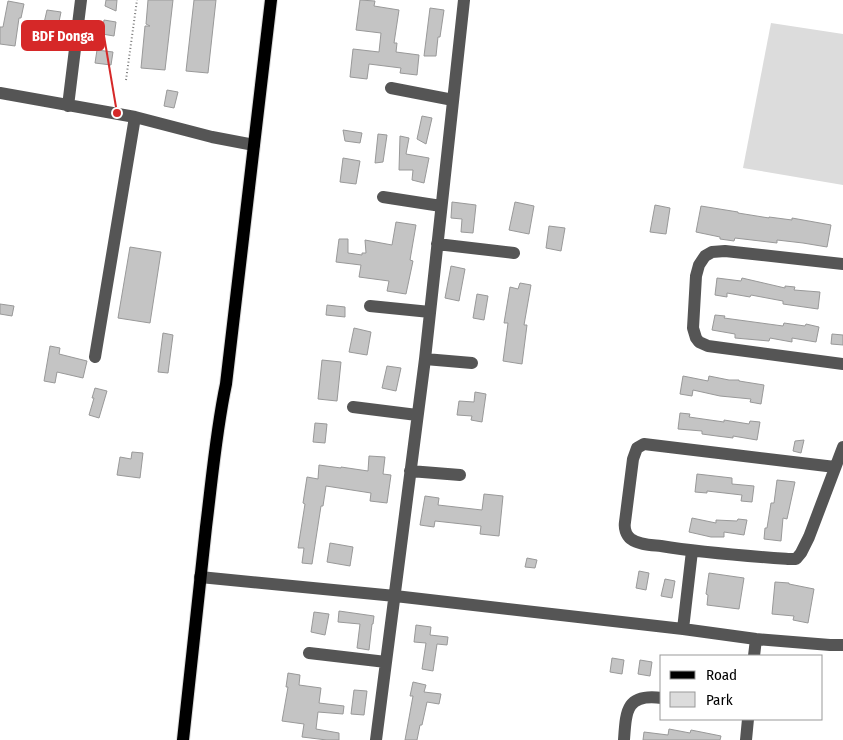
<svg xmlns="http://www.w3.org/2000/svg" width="843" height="740" viewBox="0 0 843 740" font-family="'Fira Sans Condensed',sans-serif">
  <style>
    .green { fill: #dcdcdc }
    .building { fill: #c4c4c4; stroke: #999 }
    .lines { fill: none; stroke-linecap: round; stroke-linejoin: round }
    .major-casing { stroke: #dbdbdb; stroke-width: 14 }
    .path { stroke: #777; stroke-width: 2; stroke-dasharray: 1 2.5; stroke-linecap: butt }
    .minor { stroke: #555; stroke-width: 12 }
    .major { stroke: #000; stroke-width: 12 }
    .leader { fill: none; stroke: #d62828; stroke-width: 2 }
    .callout-dot { fill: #d62828; stroke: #fff; stroke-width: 2 }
    .callout { fill: #d62828; stroke: #d62828; stroke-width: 2 }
    .callout-label { font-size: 14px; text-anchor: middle; font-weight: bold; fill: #fff }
  </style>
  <rect width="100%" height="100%" fill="#fff"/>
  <!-- green -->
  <path class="green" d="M771,23L843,34V185L743,168Z"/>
  <!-- building -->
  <path class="building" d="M106,0H117L116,11L105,6Z
    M148,0H173L165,70L141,68L145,26H150L146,24Z
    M194,0H216L208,73L186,71Z
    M360,0L375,1L374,6L399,10L394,43H397L396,52L419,55L417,75L400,73L401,68L369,64L367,79L350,77L353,49L379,52L381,33L356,30Z
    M8,1L24,4L21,18H19L15,46L0,44V27H3Z
    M430,8L444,10L440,37H438L436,56H424Z
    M47,10L61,12L56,37L61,38L59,50L44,48L47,24L44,23Z
    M104,20L116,22L114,36L102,34Z
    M97,50L113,52L111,65L95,63Z
    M167,90L178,92L174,108L164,106Z
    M422,116L432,118L426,144L417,139Z
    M343,130L362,133L360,143L345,141Z
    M378,134L387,135L383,162L375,163Z
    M400,136L409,138L406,154L429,158L424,183L412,180L413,170H399Z
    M343,158L360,161L356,184L340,182Z
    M452,202L476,205L473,233L461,232L462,219L451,218Z
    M515,202L534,206L529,234L509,230Z
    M655,205L670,208L666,234L650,232Z
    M701,206L738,212V213L769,218V217L792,220V218L831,225L827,247L803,243L777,240V243L735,238L734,241L720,239V237L696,232Z
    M396,222L416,225L410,260L413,261L406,294L387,291L389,281L359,277L361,265L336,262L339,239H348V253L362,255V253H366L365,240L392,245Z
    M549,226L565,228L561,251L546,248Z
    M130,247L161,252L150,323L118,318Z
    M451,266L465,269L459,301L445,298Z
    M717,278L741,281L742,278L785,288V286L795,287L794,290L820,292L818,309L783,304V301L751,295L750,297L727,293V297L715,295Z
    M520,283L531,285L524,325H527L522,364L503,361L508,323H504L510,287L518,289Z
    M477,294L488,296L484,320L473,318Z
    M0,304L14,306L12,316L0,314Z
    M327,305L345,307V317L326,315Z
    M715,315L725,316L724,318L783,326L784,323L805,326L806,324L819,327L816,342L792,338V342L770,338L769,341L735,338V334L712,330Z
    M354,328L371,332L367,355L349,352Z
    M163,333L173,335L168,373L158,372Z
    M832,334L843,335V345L831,344Z
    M50,346L60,348L59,354L87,361L83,378L57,372L55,383L44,381Z
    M322,360L341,362L337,401L318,399Z
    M387,366L401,368L396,391L382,388Z
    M683,376L708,381L709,376L729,380H739V381L764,385L761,404L750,402L751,399L720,396L693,390L692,396L680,394Z
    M95,388L107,391L99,418L89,415L94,398H92Z
    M475,392L486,394L482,422L471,420L472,416L457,415L459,401L474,402Z
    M680,413L690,414L689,417L724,422V420L749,424L750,421L760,422L757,440L733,436V438L717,436L702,434V431L678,429Z
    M315,423L327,424L325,443L313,442Z
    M804,440L801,453L793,451L795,441Z
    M132,452L143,453L140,478L117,475L120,457L131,459Z
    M369,456L385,457L383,474L391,475L387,503L370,501L371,493L326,486L323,506H321L312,564L302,563L304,548H298L305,504L303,503L307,477L318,479L319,465L341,468V467L368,471Z
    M697,474L732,478V484L754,486L752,502L741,501L742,495L707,491V493L695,492Z
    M777,480L795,482L787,519L783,518L781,541L764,539L765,528H767L771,503H774Z
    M484,494L503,496L499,536L480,534L481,526L435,521L434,527L420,525L425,496L439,498L438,505L482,510Z
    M692,518L716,523V520L737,521L738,519L747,520L744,535L724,532V537H711L689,532Z
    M330,543L353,547L350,566L327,562Z
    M527,558L537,560L535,568L525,567Z
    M639,571L649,573L646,590L636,588Z
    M709,573L744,578L739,609L707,605L708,595L706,594Z
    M665,579L675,581L672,598L661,596Z
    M775,582L789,583V584L814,589L808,623L793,620L794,616L772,614Z
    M339,611L374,616L373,624H372L369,650L357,648L360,624L338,622Z
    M314,612L329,614L325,635L311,632Z
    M416,625L431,627L430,635L448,637L447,645L437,644L433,671L422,669L426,643L414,642Z
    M612,658L624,660L622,674L610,672Z
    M640,660L652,662L650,676L638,674Z
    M288,673L300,675L299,685L321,688L319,703L344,706L343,714L318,712L316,729L339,733V740H327L302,737L304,724L282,721L288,687H286Z
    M413,682L426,685L424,692L441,694L439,704L427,702L422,725H420L417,740H405L413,696H410Z
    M354,690L367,691L364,715L351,714Z
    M669,729L690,733L691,730L721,736L720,740H643L644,732L668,735Z"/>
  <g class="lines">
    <!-- major casing -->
    <g class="major-casing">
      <path id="major" d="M183,740C190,669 198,598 206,527C212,479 216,431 226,384L271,0"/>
    </g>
    <!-- path -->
    <path class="path" d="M126,80L137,0"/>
    <!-- minor -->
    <path class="minor" d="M391,88L453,100
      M0,93L135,117L212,137L254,145
      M68,106L81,0
      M383,197L441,206
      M437,244L514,253
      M843,264L725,251L712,252L705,256L699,265L696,276L693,328L696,338L699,342L708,346L843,364
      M370,306L430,312
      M95,357L135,117
      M425,359L472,363
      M353,407L417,415
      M835,467L644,444L637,448L633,459L625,522C624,528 626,535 631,539C639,545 652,545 661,546C703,553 746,556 788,559H796L801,553L809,537L843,447
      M410,471L460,475
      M200,577L395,596L683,629L756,639L830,645H843
      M683,629L692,551
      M309,653L386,662
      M754,656L756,639
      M376,740L425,359L464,0
      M624,740C626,711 626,693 662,698
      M746,740L748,719"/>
    <!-- major -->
    <use href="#major" class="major"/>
  </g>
  <!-- callouts -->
  <path class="leader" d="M117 113L104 36"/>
  <circle class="callout-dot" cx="117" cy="113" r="5"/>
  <rect class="callout" x="22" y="21" width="82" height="29" rx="5"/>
  <g class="callout-label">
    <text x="63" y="41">BDF Donga</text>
  </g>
  <!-- legend -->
  <rect x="660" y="655" width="162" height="65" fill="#ffffff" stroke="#999999"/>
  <rect x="670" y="671" width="25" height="8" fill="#000000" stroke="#999999"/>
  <text x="706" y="680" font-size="15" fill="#000000">Road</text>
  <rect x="670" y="692" width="25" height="15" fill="#dcdcdc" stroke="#999999"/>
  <text x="706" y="705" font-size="15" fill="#000000">Park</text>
</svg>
